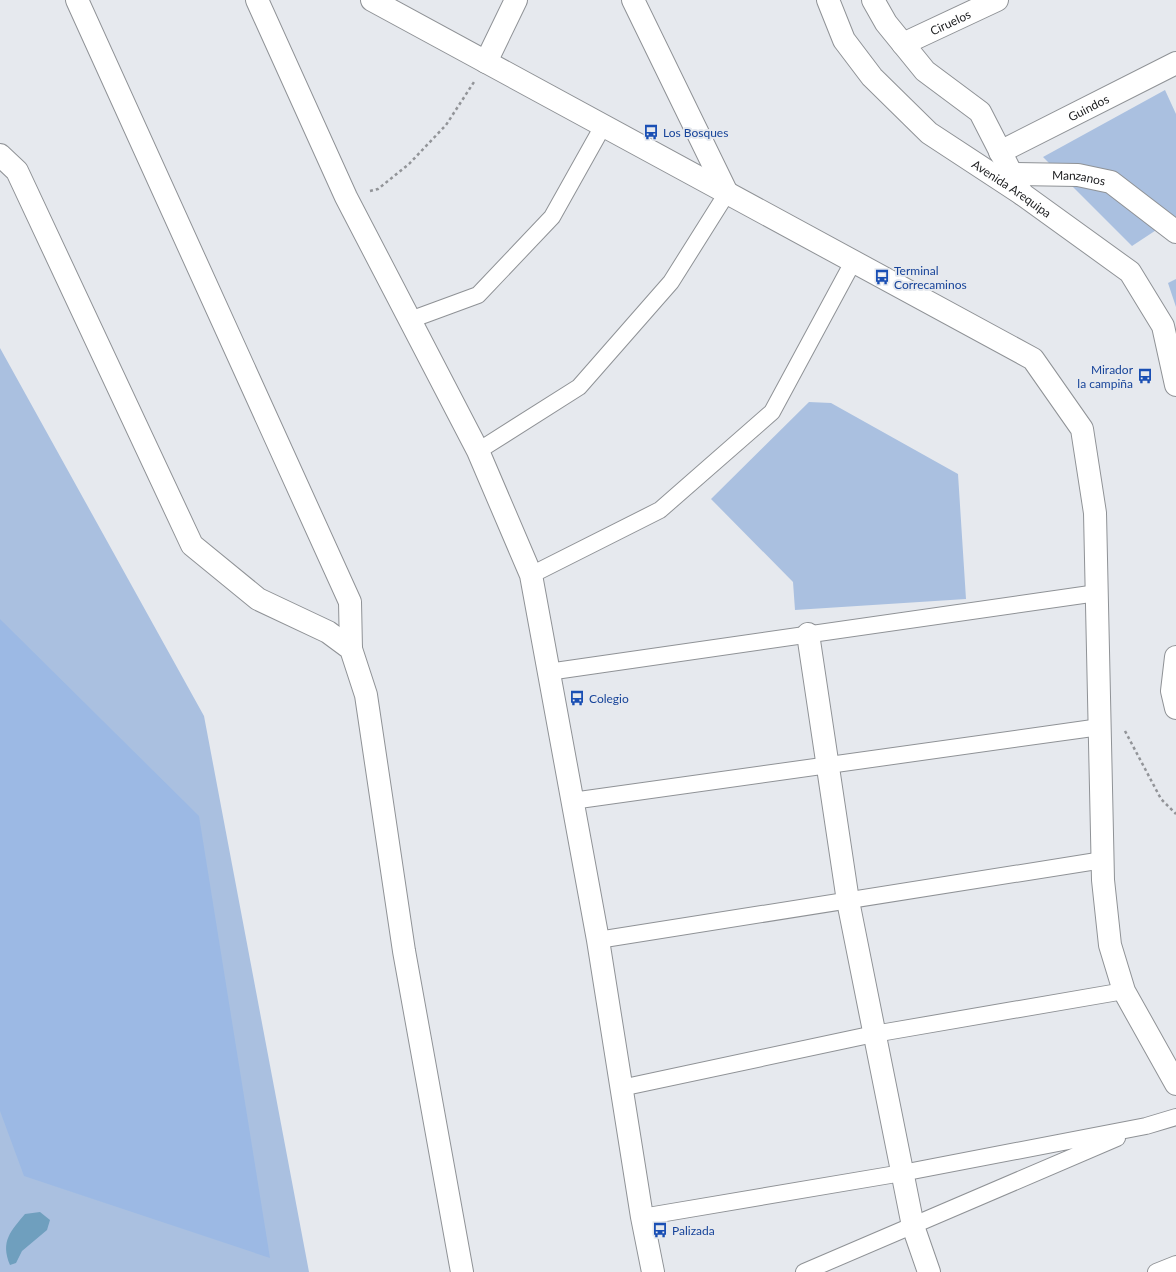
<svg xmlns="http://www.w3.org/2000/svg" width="1176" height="1272" viewBox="0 0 1176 1272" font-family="Lato,sans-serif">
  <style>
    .green { fill: #aac0e0 }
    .forest { fill: #9cb9e4 }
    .water { fill: #6f9fbe }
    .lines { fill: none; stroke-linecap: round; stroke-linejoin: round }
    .pedestrian-casing { stroke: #8f9296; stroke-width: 18 }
    .minor-casing { stroke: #8f9296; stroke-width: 24 }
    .tertiary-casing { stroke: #8f9296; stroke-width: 24 }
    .path { stroke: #929498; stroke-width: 2.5; stroke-dasharray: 3 3; stroke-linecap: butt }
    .pedestrian { stroke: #fff; stroke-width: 16 }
    .minor { stroke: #fff; stroke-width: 22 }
    .tertiary { stroke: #fff; stroke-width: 22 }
    .labels { text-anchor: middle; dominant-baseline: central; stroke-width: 4; stroke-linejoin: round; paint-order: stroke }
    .street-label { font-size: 12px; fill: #212224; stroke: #e6e9ee }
    .transit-label { font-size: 12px; fill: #164399; stroke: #e6e9ee; text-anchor: start }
  </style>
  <rect width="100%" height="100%" fill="#e6e9ee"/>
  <!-- green -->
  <path class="green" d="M1165,90L1176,114V217L1132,246L1043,157Z
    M1176,279V307L1168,283Z
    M0,348L204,716L309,1272H0Z
    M809,402L831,403L958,474L966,599L795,610L793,582L711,499Z"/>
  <!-- forest -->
  <path class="forest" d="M0,619L199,816L270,1258L24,1176L0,1111Z"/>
  <!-- water -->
  <path class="water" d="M40,1212L50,1220L47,1230L22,1251L16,1263L10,1265C0,1241 11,1231 25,1214Z"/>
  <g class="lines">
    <!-- pedestrian casing -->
    <g class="pedestrian-casing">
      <path id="pedestrian" d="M410,320L478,295L552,217L603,126
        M478,451L579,387L671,282L727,193
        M531,575L660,510L772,412L853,262
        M548,672L1097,593
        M572,801L1100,727
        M598,940L1103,860
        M621,1088L874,1034L1124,991
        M642,1217L902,1173L1146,1126L1176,1117
        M804,1272L1117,1138
        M1156,1272L1176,1264"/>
    </g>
    <!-- minor casing -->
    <g class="minor-casing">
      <g id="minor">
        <path d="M77,0L350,602L351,649"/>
        <path d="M257,0L346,197L478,451L531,575L598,940L642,1217L653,1272"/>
        <path d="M372,0L1033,359L1082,429L1095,513L1103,880L1110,945L1124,991L1176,1084"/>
        <path d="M633,0L727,193"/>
        <path d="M873,0L886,23L925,71L980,112L1022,194"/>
        <path id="s1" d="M903,44L997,0"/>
        <path d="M486,62L516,0"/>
        <path id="s2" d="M1000,152L1176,63"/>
        <path d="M0,155L17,171L192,545L258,599L328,632L351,649L366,695L404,951L462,1272"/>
        <path id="s3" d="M1012,174L1078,175L1111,182L1176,232"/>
        <path d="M808,634L848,901L913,1226L929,1272"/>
      </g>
    </g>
    <!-- tertiary casing -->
    <g class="tertiary-casing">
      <g id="tertiary">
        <path id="s4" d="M828,0L844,40L872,77L929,133L1022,194L1130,272L1163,326L1176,385"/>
        <path d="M1176,657L1172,691L1176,708"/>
      </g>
    </g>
    <!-- path -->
    <path class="path" d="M370,191L378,189L409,164L446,125L474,82
      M1125,731L1161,799L1176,814"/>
    <!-- pedestrian -->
    <use href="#pedestrian" class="pedestrian"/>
    <!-- minor -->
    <use href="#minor" class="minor"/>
    <!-- tertiary -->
    <use href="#tertiary" class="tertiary"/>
  </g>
  <!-- icons -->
  <defs>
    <g id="bus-bare" transform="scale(1.2)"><path d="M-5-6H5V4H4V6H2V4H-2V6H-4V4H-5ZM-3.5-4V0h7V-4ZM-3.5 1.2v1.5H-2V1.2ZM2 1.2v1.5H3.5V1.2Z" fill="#1a4fb4" stroke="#e6e9ee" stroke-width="2.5" paint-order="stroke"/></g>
  </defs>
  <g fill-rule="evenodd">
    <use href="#bus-bare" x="651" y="132"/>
    <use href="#bus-bare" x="882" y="277"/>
    <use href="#bus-bare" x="1145" y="376"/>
    <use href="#bus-bare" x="577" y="698"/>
    <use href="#bus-bare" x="660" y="1230"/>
  </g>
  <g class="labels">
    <!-- street labels -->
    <g class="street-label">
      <text stroke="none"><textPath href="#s1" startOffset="52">Ciruelos</textPath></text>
      <text stroke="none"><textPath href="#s2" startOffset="99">Guindos</textPath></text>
      <text stroke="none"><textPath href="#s3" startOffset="67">Manzanos</textPath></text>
      <text stroke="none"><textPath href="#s4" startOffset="269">Avenida Arequipa</textPath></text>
    </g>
    <!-- transit labels -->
    <g class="transit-label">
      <text x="663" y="132">Los Bosques</text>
      <text x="894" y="270">Terminal<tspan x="894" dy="14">Correcaminos</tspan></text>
      <text x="1133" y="369" text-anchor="end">Mirador<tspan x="1133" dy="14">la campiña</tspan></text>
      <text x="589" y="698">Colegio</text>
      <text x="672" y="1230">Palizada</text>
    </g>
  </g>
</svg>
